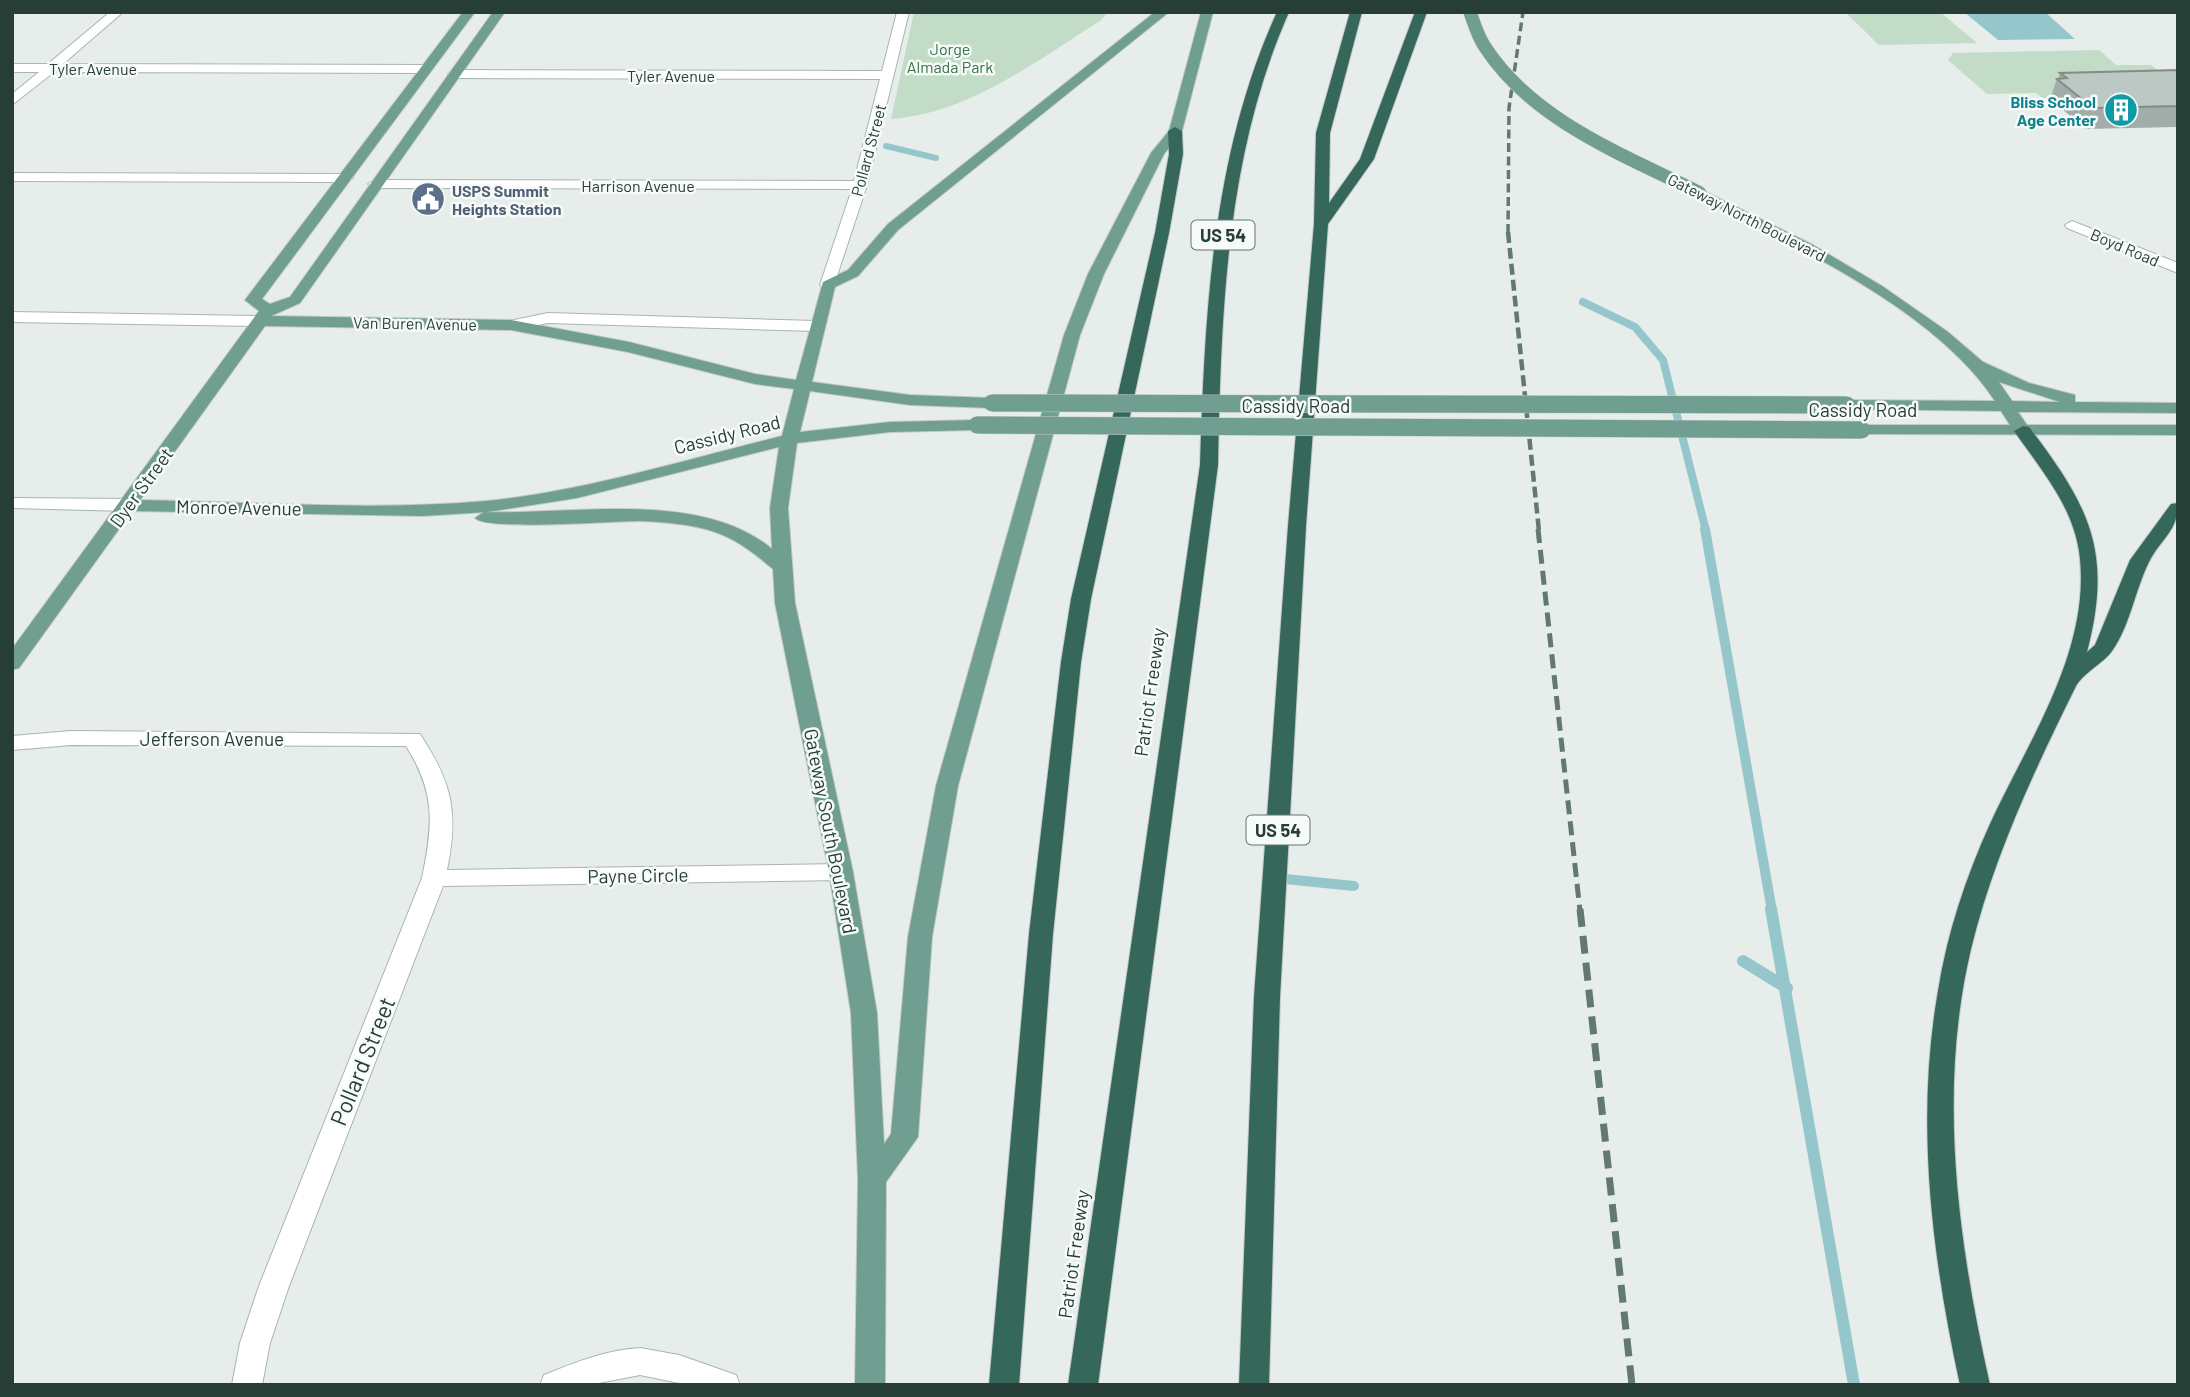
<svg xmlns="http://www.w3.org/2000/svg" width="2190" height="1397" viewBox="0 0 2190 1397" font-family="Barlow,sans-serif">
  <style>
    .green { fill: #c2dcc8 }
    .water { fill: #95c6cc }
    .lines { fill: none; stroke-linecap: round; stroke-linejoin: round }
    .stream-far3 { stroke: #95c6cc; stroke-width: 6 }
    .stream-far2 { stroke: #95c6cc; stroke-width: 8 }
    .stream-far1 { stroke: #95c6cc; stroke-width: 10 }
    .stream { stroke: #95c6cc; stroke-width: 12 }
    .minor-casing { stroke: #a9b5b1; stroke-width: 2 }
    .major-casing { stroke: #c3c9c7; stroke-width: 2 }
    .highway-casing { stroke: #c3c9c7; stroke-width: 2 }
    .minor { fill: #fff; fill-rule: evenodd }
    .major { fill: #709e90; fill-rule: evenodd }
    .highway { fill: #35675b; fill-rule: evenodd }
    .rail-far3 { stroke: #627972; stroke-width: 3.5; stroke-dasharray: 9 4.5; stroke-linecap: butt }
    .rail-far2 { stroke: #627972; stroke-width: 4.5; stroke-dasharray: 11 5; stroke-linecap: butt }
    .rail-far1 { stroke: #627972; stroke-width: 5; stroke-dasharray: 14 7; stroke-linecap: butt }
    .rail { stroke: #627972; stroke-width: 7; stroke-dasharray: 18 9; stroke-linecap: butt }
    .major-bridge-far1-casing { stroke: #c3c9c7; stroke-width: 14; stroke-linecap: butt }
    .major-bridge-casing { stroke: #c3c9c7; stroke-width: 18; stroke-linecap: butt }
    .major-bridge-far1 { stroke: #709e90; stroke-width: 13 }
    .major-bridge { stroke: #709e90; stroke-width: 17 }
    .wall { fill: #a2aca8 }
    .building { fill: #bcc8c3; stroke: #848c88; stroke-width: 2 }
    .labels { text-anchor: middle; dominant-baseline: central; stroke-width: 5; stroke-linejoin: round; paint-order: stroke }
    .far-park-label { font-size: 16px; fill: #357149; stroke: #f6faf8 }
    .far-street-label { font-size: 16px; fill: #273e37; stroke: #f6faf8 }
    .far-culture-label { font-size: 16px; font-weight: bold; fill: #0d838f; stroke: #f6faf8; text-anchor: end }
    .far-service-label { font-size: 16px; font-weight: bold; fill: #4e5e75; stroke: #f6faf8; text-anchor: start }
    .shield { fill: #f6faf8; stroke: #657671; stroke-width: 2 }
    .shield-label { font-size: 18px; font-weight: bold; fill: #273e37 }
    .street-label { font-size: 19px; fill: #273e37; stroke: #f6faf8 }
    .near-street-label { font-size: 23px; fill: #273e37; stroke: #f6faf8 }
  </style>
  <rect width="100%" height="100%" fill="#e6edea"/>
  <!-- green -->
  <path class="green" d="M914,12H1108L1100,21C1036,61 968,114 891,119Z
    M1845,12H1940L1977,43L1879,45Z
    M2099,50L2116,65H2151L2178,85L2139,90L2052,92L2058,98H2042L2036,93L1987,94L1948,60L1953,53Z"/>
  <!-- water -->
  <path class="water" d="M1964,12H2045L2075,39L1998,40Z"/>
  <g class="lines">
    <!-- stream-far3 -->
    <path class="stream-far3" d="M886,146L936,158"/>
    <!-- stream-far2 -->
    <path class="stream-far2" d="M1583,302L1635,327L1663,360L1706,531"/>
    <!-- stream-far1 -->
    <path class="stream-far1" d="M1705,529L1772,911
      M1275,878L1354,886"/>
    <!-- stream -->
    <path class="stream" d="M1771,909L1854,1385
      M1743,961L1787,988"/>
    <!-- minor casing -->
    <g class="minor-casing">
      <path id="minor" d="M110,12H123L63,64L426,65L432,69L426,73L54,72L12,105V94L39,72H12V64H48Z
        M897,12H909L867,185L833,288L828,290L820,285L852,189L375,188L368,184L375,180L854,181L880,79L454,78L448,74L454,70L882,71Z
        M12,173L346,174L353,178L346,182L12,181Z
        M2072,221L2178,263V273L2067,228L2065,225Z
        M12,312L261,316L269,321L261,326L12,322Z
        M548,313L816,321L824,326L816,331L548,323L511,330L503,325L505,322Z
        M12,498L128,499L137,505L128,511L12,508Z
        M71,731L420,734C452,783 459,812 447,870L841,864L849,866L853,872L849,878L841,880L443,886L289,1286L270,1343L262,1385H232L240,1343L259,1286L422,878C433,825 436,793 406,746L71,745L12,750V736Z
        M640,1348L679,1355L736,1375L740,1385H689L640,1375L588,1385H540L544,1375C576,1362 606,1350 640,1348Z"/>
    </g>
    <!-- major casing -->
    <g class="major-casing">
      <path id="major" d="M463,12H475L262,299L270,304L290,297L493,12H505L300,303L271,316L511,320L629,342L755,374L796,380L823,282L848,270L888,224L1155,12H1169L898,230L858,276L835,287L812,382L910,395L992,398L1000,403L992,408L910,405L810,391L800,432L890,422L977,420L986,425L977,430L890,432L797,443L788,508L795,603L853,872L877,1013L884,1144L891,1134L908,937L936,786L1064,335L1088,274L1151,153L1169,131L1201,12H1213L1182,131L1164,154L1104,274L1080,335L958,786L932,937L918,1137L886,1182L885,1385H855L858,1180L851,1013L829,872L775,603L773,569C755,554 738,540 715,532C692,524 664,522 640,521C615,521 485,531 475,518L484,512C571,515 701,489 772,549L770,508L779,447L577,498L487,512L423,516L132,511L19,668L12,670V649L259,311L245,300ZM265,326L511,330L628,352L755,384L794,389L782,436C684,460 586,491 486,501C372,511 254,502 140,500Z
        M1700,189L1813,245L1882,286L1948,332L1983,362L2029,383L2075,395V402L2178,403V413L2018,412L2027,425H2178V435L1856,434L1853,430L1856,426L1862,425H2010L2001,411L1841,409L1839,405L1841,401L1847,400L1995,401C1936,310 1790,243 1695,196V190ZM1999,382L2060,402L2012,401Z"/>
    </g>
    <!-- highway casing -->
    <g class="highway-casing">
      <path id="highway" d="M1277,12H1289C1226,154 1221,312 1218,465L1098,1385H1068L1200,465C1205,312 1212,154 1277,12Z
        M1350,12H1362L1330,133L1329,203L1360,159L1415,12H1427L1374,159L1328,224L1306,526L1280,997L1269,1385H1239L1254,997L1288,526L1314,224L1316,133Z
        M1175,127L1182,131L1183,154L1169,233L1091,599L1081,662L1053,934L1019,1385H989L1029,934L1061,662L1071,599L1155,233L1169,154L1168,131Z
        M2023,426L2029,427C2090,507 2113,552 2087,652L2095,645L2130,560L2171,504L2178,503C2178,532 2161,538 2149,562C2135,590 2130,626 2112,651C2103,664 2082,673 2075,688C2034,771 1993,858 1971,949C1937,1092 1958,1243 1990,1385H1960C1932,1256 1915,1122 1938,991C1947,934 1966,877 1990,824C2028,741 2093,648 2079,551C2072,505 2040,468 2014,431Z"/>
    </g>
    <!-- minor -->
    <use href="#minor" class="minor"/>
    <!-- major -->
    <use href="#major" class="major"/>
    <!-- highway -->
    <use href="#highway" class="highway"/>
    <!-- rail-far3 -->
    <path class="rail-far3" d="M1508,233L1509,108L1523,12"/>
    <!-- rail-far2 -->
    <path class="rail-far2" d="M1508,232L1539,531"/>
    <!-- rail-far1 -->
    <path class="rail-far1" d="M1538,529L1580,911"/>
    <!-- rail -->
    <path class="rail" d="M1580,909L1632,1385"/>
    <!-- major-bridge-far1 casing -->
    <g class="major-bridge-far1-casing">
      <path id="major-bridge-far1" d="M1470,12C1474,23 1478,37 1485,47C1533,121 1624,155 1700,193"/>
    </g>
    <!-- major-bridge casing -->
    <g class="major-bridge-casing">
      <path id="major-bridge" d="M992,403L1847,405
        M977,425L1862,430"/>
    </g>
    <!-- major-bridge-far1 -->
    <use href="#major-bridge-far1" class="major-bridge-far1"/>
    <!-- major-bridge -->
    <use href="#major-bridge" class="major-bridge"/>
  </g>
  <!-- wall -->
  <path class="wall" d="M2178,70V129L2176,127L2086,129L2050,99L2057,79H2058L2060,73Z"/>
  <!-- building -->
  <path class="building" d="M2178,70V106L2093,108L2057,79L2067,78L2060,73Z"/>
  <!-- icons -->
  <defs>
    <g id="building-disc" transform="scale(1.75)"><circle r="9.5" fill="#0f9aa8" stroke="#f6faf8"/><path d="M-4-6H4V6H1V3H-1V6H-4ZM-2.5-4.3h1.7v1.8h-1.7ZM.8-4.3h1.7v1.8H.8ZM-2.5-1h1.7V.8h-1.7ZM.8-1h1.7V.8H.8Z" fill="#fff"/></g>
    <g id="civic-disc" transform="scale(1.75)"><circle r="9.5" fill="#5c6f8a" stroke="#f6faf8"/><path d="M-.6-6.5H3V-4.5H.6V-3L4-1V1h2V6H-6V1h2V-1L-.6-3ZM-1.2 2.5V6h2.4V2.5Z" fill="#fff"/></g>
  </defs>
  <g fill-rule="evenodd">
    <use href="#building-disc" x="2121" y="110"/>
    <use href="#civic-disc" x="428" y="199"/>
  </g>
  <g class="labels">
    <!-- far-park labels -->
    <g class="far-park-label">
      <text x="950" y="48">Jorge<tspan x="950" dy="18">Almada Park</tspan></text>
    </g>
    <!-- far-street labels -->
    <g class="far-street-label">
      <text x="93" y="68">Tyler Avenue</text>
      <text x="671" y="75">Tyler Avenue</text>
      <text transform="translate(868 150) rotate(-75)">Pollard Street</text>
      <text x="638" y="185">Harrison Avenue</text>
      <text transform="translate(1747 217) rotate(27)">Gateway North Boulevard</text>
      <text transform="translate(2125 247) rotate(23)">Boyd Road</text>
      <text transform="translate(415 323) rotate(1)">Van Buren Avenue</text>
    </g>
    <!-- far-culture labels -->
    <g class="far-culture-label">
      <text x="2096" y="101">Bliss School<tspan x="2096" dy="18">Age Center</tspan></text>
    </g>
    <!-- far-service labels -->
    <g class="far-service-label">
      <text x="452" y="190">USPS Summit<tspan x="452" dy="18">Heights Station</tspan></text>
    </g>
    <!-- shield labels -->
    <g class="shield">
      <rect x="1191.5" y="220.5" width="63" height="29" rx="5"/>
      <rect x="1246.5" y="815.5" width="63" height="29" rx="5"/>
    </g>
    <g class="shield-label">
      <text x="1223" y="235">US 54</text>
      <text x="1278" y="830">US 54</text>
    </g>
    <!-- street labels -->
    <g class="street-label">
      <text x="1296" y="405">Cassidy Road</text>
      <text x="1863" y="409">Cassidy Road</text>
      <text transform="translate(727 434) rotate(-14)">Cassidy Road</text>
      <text transform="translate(141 487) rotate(-54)">Dyer Street</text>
      <text transform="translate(239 507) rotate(1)">Monroe Avenue</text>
      <text transform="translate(1149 692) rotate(-82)">Patriot Freeway</text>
      <text x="212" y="738">Jefferson Avenue</text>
      <text transform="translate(831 831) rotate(79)">Gateway South Boulevard</text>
      <text transform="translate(638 875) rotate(-1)">Payne Circle</text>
      <text transform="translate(1073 1254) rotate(-82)">Patriot Freeway</text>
    </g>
    <!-- near-street labels -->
    <g class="near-street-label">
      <text transform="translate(362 1061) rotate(-68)">Pollard Street</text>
    </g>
  </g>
  <!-- border -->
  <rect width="2190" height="1397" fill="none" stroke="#273e37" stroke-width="28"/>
</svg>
